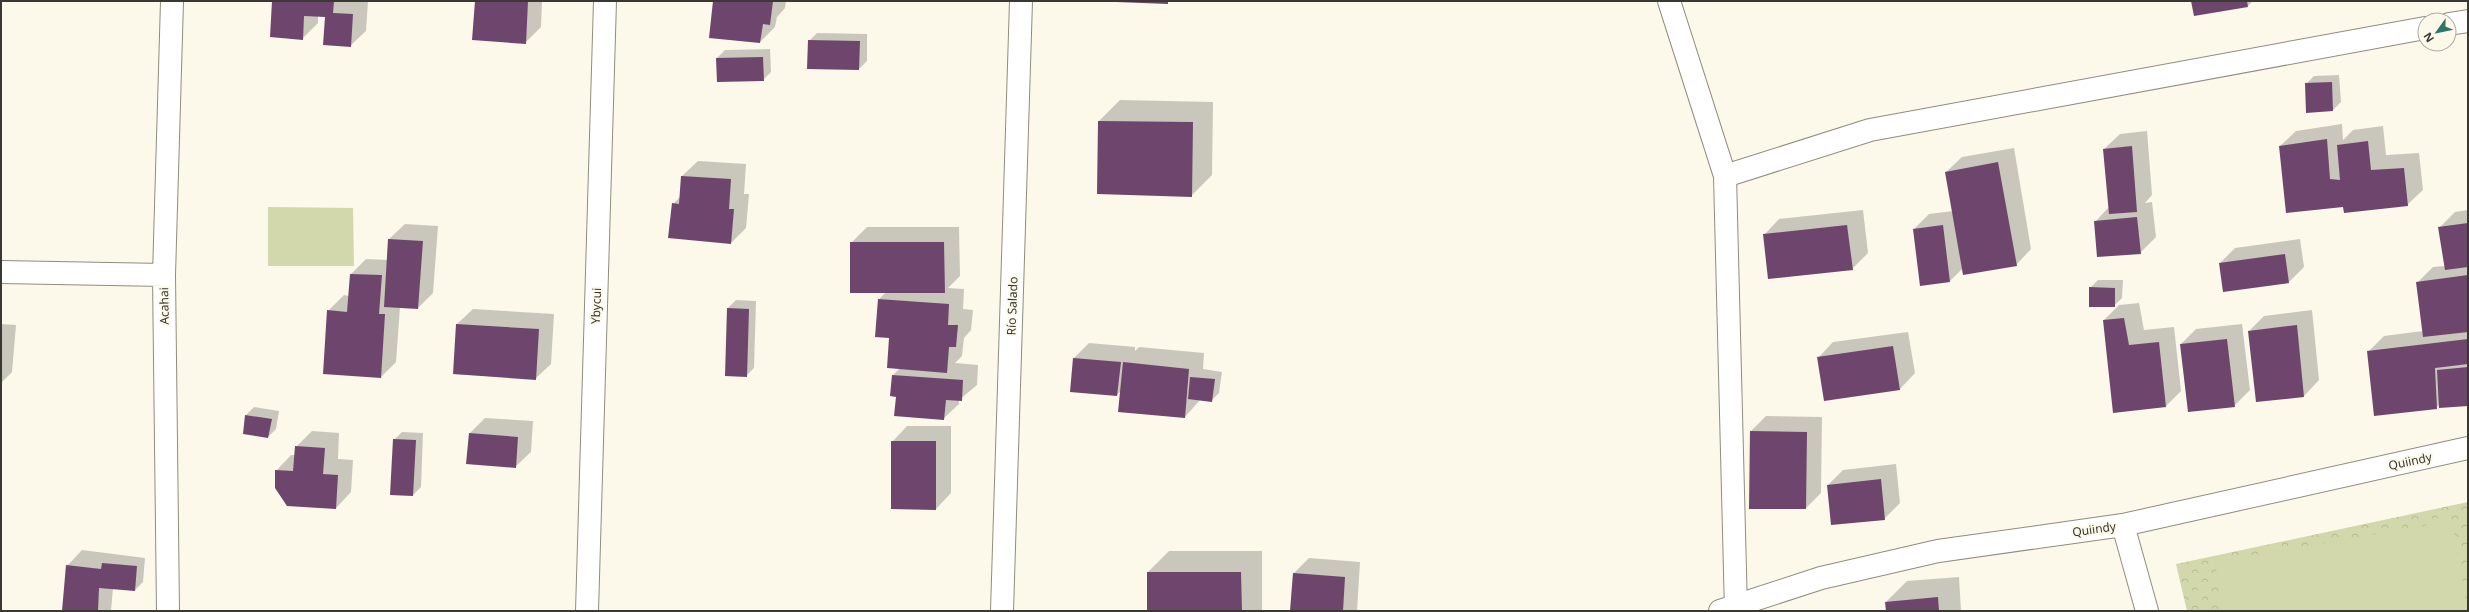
<svg xmlns="http://www.w3.org/2000/svg" width="2469" height="612" viewBox="0 0 2469 612" font-family="'Noto Sans',sans-serif">
  <style>
    .park { fill: url(#park-crowns) }
    .garden { fill: #d2d7ac }
    .shadow { fill: #0003 }
    .building { fill: #6e456d }
    .lines { fill: none; stroke-linecap: round; stroke-linejoin: round }
    .minor-casing { stroke: #908c7f; stroke-width: 24 }
    .minor { stroke: #fff; stroke-width: 22 }
    .labels { text-anchor: middle; dominant-baseline: central; stroke-width: 4; stroke-linejoin: round; paint-order: stroke }
    .street-label { font-size: 12px; fill: #393832; stroke: #fcf8ea }
  </style>
  <defs>
    <pattern id="park-crowns" width="20" height="18" patternUnits="userSpaceOnUse"><rect width="20" height="18" fill="#d2d7ac"/><path d="M2 6a3 3 0 1 1 6 0M12 15a3 3 0 1 1 6 0" fill="none" stroke="#b5b994"/></pattern>
  </defs>
  <rect width="100%" height="100%" fill="#fcf8ea"/>
  <!-- park -->
  <path class="park" d="M2468,502V611H2187L2176,564Z"/>
  <!-- garden -->
  <path class="garden" d="M268,207L353,208L354,266H268Z
    M2452,521L2468,611H2223L2215,562Z"/>
  <!-- shadow -->
  <path class="shadow" d="M273,1H368L366,31L350,46L326,16H318V23L302,39Z
    M476,1H542L541,27L525,43Z
    M714,1H786L785,8L777,17L775,27L760,42Z
    M2192,1H2253L2248,6Z
    M817,33L867,34V61L859,69L809,41Z
    M770,49L771,72L763,80L717,58L725,50Z
    M2339,75L2341,102L2333,110L2307,112L2306,84L2314,76Z
    M1120,100L1213,102L1212,175L1191,196L1099,121Z
    M2342,124L2343,140L2353,130L2383,126L2386,155L2419,153L2423,190L2407,205L2344,206L2280,146L2296,131Z
    M2147,131L2152,195L2145,203L2152,202L2156,237L2140,253L2096,221L2109,207L2104,149L2120,134Z
    M2014,148L2031,249L2016,265L1963,268L1950,281L1914,229L1929,214L1953,211L1946,172L1962,157Z
    M698,161L746,164L744,194H749L746,228L731,243L673,204L681,196L682,176Z
    M1863,210L1868,253L1852,269L1764,235L1779,219Z
    M2468,210V405L2440,404L2436,408L2368,352L2384,336L2423,331L2417,283L2433,267L2445,266L2439,228L2455,212Z
    M405,224L438,226L433,293L418,308L400,307L396,362L381,377L324,373L328,311L344,295L349,296L351,274L366,259L388,260L389,239Z
    M867,227H959L960,276L948,288L964,289L963,309L973,310L971,330L964,338L962,356L955,363L978,365L977,385L959,400V404L943,419L897,396L893,375L900,368L879,299L886,292L851,243Z
    M2300,239L2304,267L2289,282L2220,263L2235,248Z
    M2098,280H2123L2122,298L2114,306L2090,288Z
    M736,300L756,301L754,368L746,376L728,308Z
    M2139,303L2144,330L2174,327L2181,391L2166,406L2104,320L2119,305Z
    M473,309L554,314L551,364L535,379L454,374L457,324Z
    M2312,310L2319,380L2304,396L2257,401L2249,331L2264,316Z
    M1,324L16,325L12,372L1,383Z
    M2242,324L2250,390L2234,406L2181,344L2196,329Z
    M1908,332L1915,373L1900,389L1818,358L1833,342Z
    M1089,343L1135,347V351L1139,347L1204,353L1203,369L1222,372L1219,393L1211,401L1200,400L1185,417L1121,391L1117,395L1074,358Z
    M254,407L279,411L276,429L268,437L244,433L246,415Z
    M1766,416L1822,417L1821,493L1806,508H1750L1751,431Z
    M485,418L533,421L531,452L515,467L470,433Z
    M907,426H951V493L936,509L892,442Z
    M312,431L339,433L338,459L353,460L351,492L336,508L276,471L291,455H296V447Z
    M402,432L423,433L421,487L413,495L394,440Z
    M1896,464L1900,503L1884,519L1828,485L1843,470Z
    M82,550L145,558L143,582L135,590L113,588L111,611H63L67,566Z
    M1169,551H1262V611H1148V572Z
    M1309,558L1360,562L1357,611H1291L1294,573Z
    M1959,577L1961,611H1869L1887,610L1886,602L1907,581Z"/>
  <!-- building -->
  <path class="building" d="M272,1H334L333,13L353,14L351,47L323,45L325,17L304,16L303,40L270,37Z
    M475,1H528L526,44L472,40Z
    M713,1H773L770,25L763,24L760,43L709,38Z
    M1116,1H1168V4L1116,2Z
    M2191,1H2247L2248,7L2194,16Z
    M808,40L860,41L859,70L807,69Z
    M763,57L764,81L717,82L716,58Z
    M2332,82L2333,111L2306,113L2305,83Z
    M1098,121L1193,122L1192,197L1097,194Z
    M2327,139L2330,179L2340,180L2337,145L2368,141L2371,170L2404,168L2408,206L2344,213L2343,207L2286,213L2279,146Z
    M2132,146L2137,212L2109,214L2103,149Z
    M1998,162L2017,266L1963,275L1945,172Z
    M681,176L731,179L729,209H734L731,244L668,238L672,203L679,204Z
    M2137,217L2141,254L2097,257L2094,221Z
    M2468,223V267L2445,270L2438,227Z
    M1847,225L1853,270L1768,279L1763,234Z
    M1943,225L1950,282L1920,286L1913,229Z
    M388,239L423,241L418,309L384,307Z
    M850,242H944L945,293H850Z
    M2285,254L2289,283L2223,292L2219,263Z
    M350,274L382,275L379,314H385L381,378L323,374L327,310L347,312Z
    M2468,275V332L2423,337L2416,282Z
    M2089,287L2115,288V307H2089Z
    M878,299L949,304L948,325H958L956,347H949L947,373L887,368L889,338L875,337Z
    M727,308L749,309L747,377L725,376Z
    M2124,318L2129,345L2159,342L2166,407L2113,413L2103,320Z
    M456,324L539,329L536,380L453,374Z
    M2297,325L2304,397L2256,402L2248,331Z
    M2227,339L2235,407L2188,412L2180,344Z
    M2468,339V364L2435,368L2437,409L2374,416L2367,351Z
    M1893,346L1900,390L1824,401L1817,357Z
    M1073,358L1121,362L1117,396L1070,392Z
    M1123,362L1189,369L1185,418L1118,412Z
    M2468,367V406L2439,408L2437,370Z
    M892,375L963,380L962,401L946,400L944,420L894,416L896,397L890,396Z
    M1190,377L1215,379L1212,402L1188,399Z
    M245,415L272,419L268,438L243,434Z
    M1750,431L1807,432L1806,509H1749Z
    M469,433L518,437L516,468L466,464Z
    M393,439L416,440L413,496L390,495Z
    M891,441H936V510L891,509Z
    M295,446L325,448L323,474L338,475L336,509L287,506L275,488V470L293,471Z
    M1881,479L1885,520L1831,525L1827,485Z
    M102,563L137,566L135,591L99,588L98,611H62L66,565L101,569Z
    M1147,572H1241L1242,611H1147Z
    M1293,573L1345,577L1343,611H1290Z
    M1938,597L1939,611H1886L1885,602Z"/>
  <g class="lines">
    <!-- minor casing -->
    <g class="minor-casing">
      <path id="minor" d="M1669,1L1725,176L1736,611
        M2449,24L2468,21
        M1725,176L1870,130L2425,28
        M1,272L164,275
        M2123,525L2147,611
        M168,611L164,275L172,1
        M587,611L605,1
        M1002,611L1021,1
        M1720,611L1821,578L1938,551L2123,525L2468,448"/>
    </g>
    <!-- minor -->
    <use href="#minor" class="minor"/>
  </g>
  <g class="labels">
    <!-- street labels -->
    <g class="street-label">
      <text transform="translate(164 306) rotate(-91)">Acahai</text>
      <text transform="translate(596 306) rotate(-88)">Ybycui</text>
      <text transform="translate(1012 306) rotate(-88)">Río Salado</text>
      <text transform="translate(2410 461) rotate(-12)">Quiindy</text>
      <text transform="translate(2094 529) rotate(-8)">Quiindy</text>
    </g>
  </g>
  <!-- border -->
  <rect width="2469" height="612" fill="none" stroke="#393832" stroke-width="4"/>
  <!-- north arrow -->
  <g transform="translate(2437 32) rotate(237)"><circle r="19" fill="#fcf8ea" stroke="#aeaba0"/>
  <path d="M0-3L7 15L0 10L-7 15Z" fill="#307569"/>
  <text y="-6" font-size="11" font-weight="bold" text-anchor="middle" fill="#393832">N</text>
  </g>
</svg>
